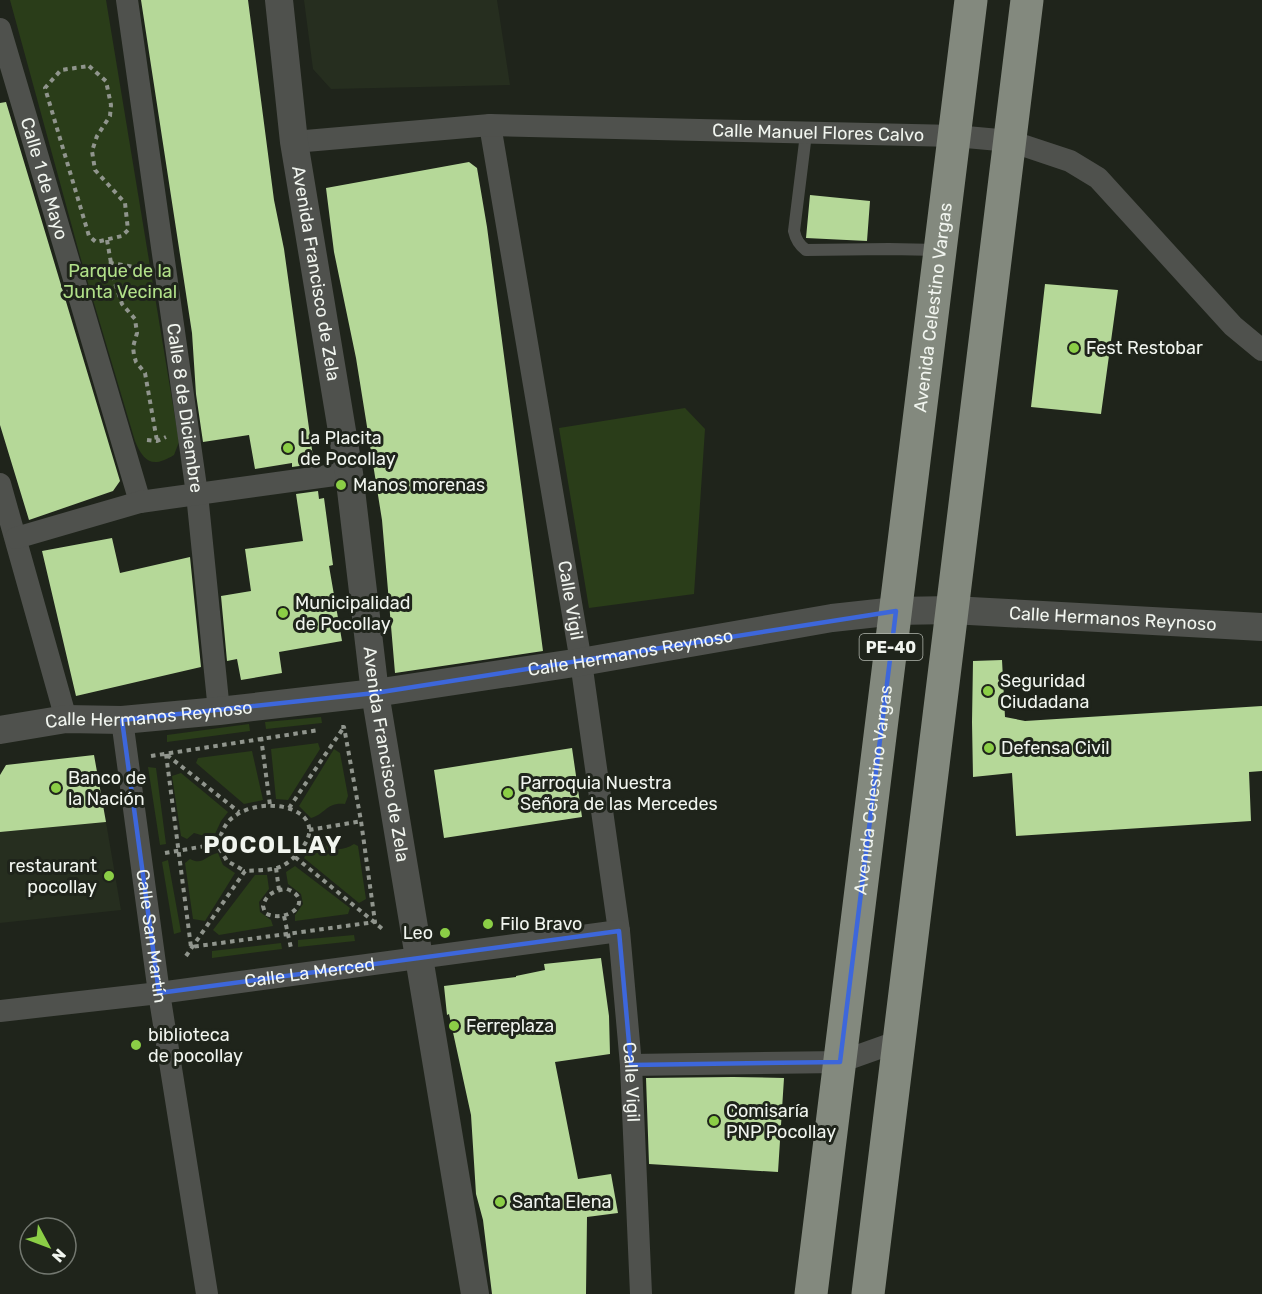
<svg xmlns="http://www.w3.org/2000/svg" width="1262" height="1294" viewBox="0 0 1262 1294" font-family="Rubik,sans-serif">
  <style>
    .built { fill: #262e1f }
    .green { fill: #2a3d19 }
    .building { fill: #b5d898 }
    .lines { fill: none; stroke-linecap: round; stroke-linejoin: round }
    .path { stroke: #90958d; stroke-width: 4; stroke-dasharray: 4.5 4.5; stroke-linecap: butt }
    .service { stroke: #4f514d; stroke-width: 12 }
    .minor { stroke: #4f514d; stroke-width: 22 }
    .tertiary { stroke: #4f514d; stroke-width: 28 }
    .trunk { stroke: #83897e; stroke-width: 33 }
    .marked { fill: none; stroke: #3d67db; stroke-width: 4.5; stroke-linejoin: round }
    .poi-dot { fill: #8bce46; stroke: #1f241b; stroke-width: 2 }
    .labels { text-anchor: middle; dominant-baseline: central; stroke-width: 6; stroke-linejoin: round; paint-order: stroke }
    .shield { fill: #1f241b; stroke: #b2b6af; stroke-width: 1.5 }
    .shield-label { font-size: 16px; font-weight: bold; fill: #f1f5ef }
    .street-label { font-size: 18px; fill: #f1f5ef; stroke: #1f241b }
    .park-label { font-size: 18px; fill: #b1e089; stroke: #1f241b }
    .poi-label { font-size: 18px; fill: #f1f5ef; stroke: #1f241b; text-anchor: start }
    .district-label { font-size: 24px; font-weight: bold; letter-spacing: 1.5px; fill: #f1f5ef; stroke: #1f241b }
  </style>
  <rect width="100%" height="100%" fill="#1f241b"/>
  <!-- built -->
  <path class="built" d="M304,0H497L510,85L331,89L313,69Z
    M106,822L121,910L0,923V832Z"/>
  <!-- green -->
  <path class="green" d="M10,0H106L179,442L174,455C153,468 144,463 135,441L80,256Z
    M685,408L705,429L694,594L589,608L559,428Z
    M321,717L322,723L266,729L265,722Z
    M249,724L250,731L167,742V735Z
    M318,743L320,749L288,800L276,799L271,749Z
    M334,749L340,753L348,796L345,804C326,802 326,814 311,818L299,806Z
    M252,751L263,800L244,804L196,763L198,758Z
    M148,767L156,768L166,844L160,845Z
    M181,773L228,812L221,821L215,834L208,837L194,833L187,839L181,836L172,776Z
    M320,839C329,851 342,852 354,844L358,846L366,899L359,903L304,858L313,842Z
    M218,853L223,865L235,873L205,921L193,919L185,863L190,859C203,866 206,855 218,853Z
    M168,860L181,932L174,934L162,862Z
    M295,866L350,908L348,914L295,921V915L303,904L301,894L288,884L286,872Z
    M255,875H267L269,889L259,902L260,912L271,920L273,926L219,935L213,930Z
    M354,935L355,941L298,947V940Z
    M281,943L282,949L212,958V951Z"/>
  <!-- building -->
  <path class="building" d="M141,0H248L274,200L284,249L314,464L292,467V463L255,469L249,435L203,442L196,394L192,333Z
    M6,102L120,481L113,491L29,520L0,425V103Z
    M469,162L477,168L487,227L543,651L395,673L382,520L356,358L334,252L326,188Z
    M810,195L870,201L867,241L806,238Z
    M1045,284L1118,290L1101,414L1031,407Z
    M318,491L319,499L324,498L333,565L329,566L342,641L279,652L282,673L241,680L237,659L227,661L221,596L251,591L245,549L303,541L296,494Z
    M112,538L120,573L190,557L201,667L76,696L42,551Z
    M1002,660L1005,717L1025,721L1262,706V771L1249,772L1251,821L1016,836L1012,773L973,777L972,722L973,661Z
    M572,748L582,817L444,838L434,770Z
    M94,755L106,822L0,832V775L6,765Z
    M601,958L609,1016L610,1054L555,1062L578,1179L611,1174L618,1213L587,1217L586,1294H492L483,1220L476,1194L471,1115L449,1014L447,1015L444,986L516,977V976L545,970L544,964Z
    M733,1077L784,1078L778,1172L649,1164L646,1078Z"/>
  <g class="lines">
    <!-- path -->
    <path class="path" d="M89,66L106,81L111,105L110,116L97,136L92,151L95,170L125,203L128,230L122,236L96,242L89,236L45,88L61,70Z
      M107,240L114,280L122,304L135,319L137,333L133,347L134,355L136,362L145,373L157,441
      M98,278L111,263L141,268
      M147,440L157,441L166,437
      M261,737L270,805
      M166,754L191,947L375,922L361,821L344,727H341
      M167,755L239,812
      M151,756L319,730
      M289,808L344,727
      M309,830L362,821
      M165,853L217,844
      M295,857L385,931
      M276,868L279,890
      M287,889C316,900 287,925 265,913L263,906C266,894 275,890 287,889Z
      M284,916L291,948
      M186,956L245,871C257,870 272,871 282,866C290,862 298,854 303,847C332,806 254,791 227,823C223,829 220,837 217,844L227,861L245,871"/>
    <!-- service -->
    <path class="service" d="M806,134L794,231C796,240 799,245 806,250L889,249L939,250"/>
    <!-- minor -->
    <g class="minor">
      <path id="s1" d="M127,0L197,494L219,711"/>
      <path id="s2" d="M0,29L140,502"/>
      <path id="s3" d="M490,125L581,662L619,931L631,1065L641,1294"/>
      <path id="s4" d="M294,142L490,125L955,136L1010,141L1070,161L1098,178L1233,326L1262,350"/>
      <path d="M0,484L66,719"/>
      <path d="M16,538L140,502L349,473"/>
      <path id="s5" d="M122,720L159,993L207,1294"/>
      <path id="s6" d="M0,1011L159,993L619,931"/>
      <path d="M631,1065L840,1062L899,1041"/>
    </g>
    <!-- tertiary -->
    <g class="tertiary">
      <path id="s7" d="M279,0L294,142L349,473L375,693L475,1294"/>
      <path id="s8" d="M0,730L66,719L122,720L219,711L375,693L581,662L832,618L896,611L952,610L1262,627"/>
    </g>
    <!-- trunk -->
    <g class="trunk">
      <path id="s9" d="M811,1294L971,0"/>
      <path d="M868,1294L1027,0"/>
    </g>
  </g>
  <!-- marked area -->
  <path class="marked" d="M896,611L840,1062L631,1065L619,931L159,993L122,720L375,693Z"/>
  <!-- markers -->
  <g class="poi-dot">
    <circle cx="1074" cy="348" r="6"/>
    <circle cx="288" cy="448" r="6"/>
    <circle cx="341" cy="485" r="6"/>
    <circle cx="283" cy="613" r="6"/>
    <circle cx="988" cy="691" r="6"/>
    <circle cx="989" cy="748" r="6"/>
    <circle cx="56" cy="788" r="6"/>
    <circle cx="508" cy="793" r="6"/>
    <circle cx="109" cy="876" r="6"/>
    <circle cx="488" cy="924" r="6"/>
    <circle cx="445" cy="933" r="6"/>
    <circle cx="454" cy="1026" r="6"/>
    <circle cx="136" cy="1045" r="6"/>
    <circle cx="714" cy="1121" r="6"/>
    <circle cx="500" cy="1202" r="6"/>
  </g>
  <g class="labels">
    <!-- shield labels -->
    <rect class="shield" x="859.5" y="634" width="63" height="26" rx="4.5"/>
    <g class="shield-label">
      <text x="891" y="647">PE-40</text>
    </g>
    <!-- street labels -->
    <g class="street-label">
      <text stroke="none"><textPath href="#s4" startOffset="525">Calle Manuel Flores Calvo</textPath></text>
      <text stroke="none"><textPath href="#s2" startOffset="156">Calle 1 de Mayo</textPath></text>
      <text stroke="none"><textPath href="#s7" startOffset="276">Avenida Francisco de Zela</textPath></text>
      <text stroke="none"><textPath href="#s9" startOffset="994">Avenida Celestino Vargas</textPath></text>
      <text stroke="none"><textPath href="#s1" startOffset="412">Calle 8 de Diciembre</textPath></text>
      <text stroke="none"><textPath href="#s3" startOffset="482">Calle Vigil</textPath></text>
      <text stroke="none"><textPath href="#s8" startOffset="1122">Calle Hermanos Reynoso</textPath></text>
      <text stroke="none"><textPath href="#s8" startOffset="636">Calle Hermanos Reynoso</textPath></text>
      <text stroke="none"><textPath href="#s8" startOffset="150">Calle Hermanos Reynoso</textPath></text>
      <text stroke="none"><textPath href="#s7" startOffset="762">Avenida Francisco de Zela</textPath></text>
      <text stroke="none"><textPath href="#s9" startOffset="508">Avenida Celestino Vargas</textPath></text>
      <text stroke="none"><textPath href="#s5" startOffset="218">Calle San Martín</textPath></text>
      <text stroke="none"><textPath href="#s6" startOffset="312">Calle La Merced</textPath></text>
      <text stroke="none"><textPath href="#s3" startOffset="968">Calle Vigil</textPath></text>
    </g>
    <!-- park labels -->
    <g class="park-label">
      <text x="120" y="271">Parque de la<tspan x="120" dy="21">Junta Vecinal</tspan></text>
    </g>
    <!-- poi labels -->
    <g class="poi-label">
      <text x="1086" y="348">Fest Restobar</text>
      <text x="300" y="438">La Placita<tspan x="300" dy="21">de Pocollay</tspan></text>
      <text x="353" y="485">Manos morenas</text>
      <text x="295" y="603">Municipalidad<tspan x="295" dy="21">de Pocollay</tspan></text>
      <text x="1000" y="681">Seguridad<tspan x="1000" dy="21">Ciudadana</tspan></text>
      <text x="1001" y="748">Defensa Civil</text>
      <text x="68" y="778">Banco de<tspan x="68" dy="21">la Nación</tspan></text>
      <text x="520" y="783">Parroquia Nuestra<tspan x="520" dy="21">Señora de las Mercedes</tspan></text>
      <text x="97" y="866" text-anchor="end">restaurant<tspan x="97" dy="21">pocollay</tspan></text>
      <text x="500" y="924">Filo Bravo</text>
      <text x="433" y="933" text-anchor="end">Leo</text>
      <text x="466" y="1026">Ferreplaza</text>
      <text x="148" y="1035">biblioteca<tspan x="148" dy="21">de pocollay</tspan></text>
      <text x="726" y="1111">Comisaría<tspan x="726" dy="21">PNP Pocollay</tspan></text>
      <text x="512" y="1202">Santa Elena</text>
    </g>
    <!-- district labels -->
    <g class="district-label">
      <text x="273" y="845">POCOLLAY</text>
    </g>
  </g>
  <!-- north arrow -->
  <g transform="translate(48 1246) rotate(131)"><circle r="28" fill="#1f241b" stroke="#737870" stroke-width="1.5"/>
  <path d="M0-4.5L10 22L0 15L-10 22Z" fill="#8bce46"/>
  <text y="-9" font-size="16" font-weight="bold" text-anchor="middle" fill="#f1f5ef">N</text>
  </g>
</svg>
